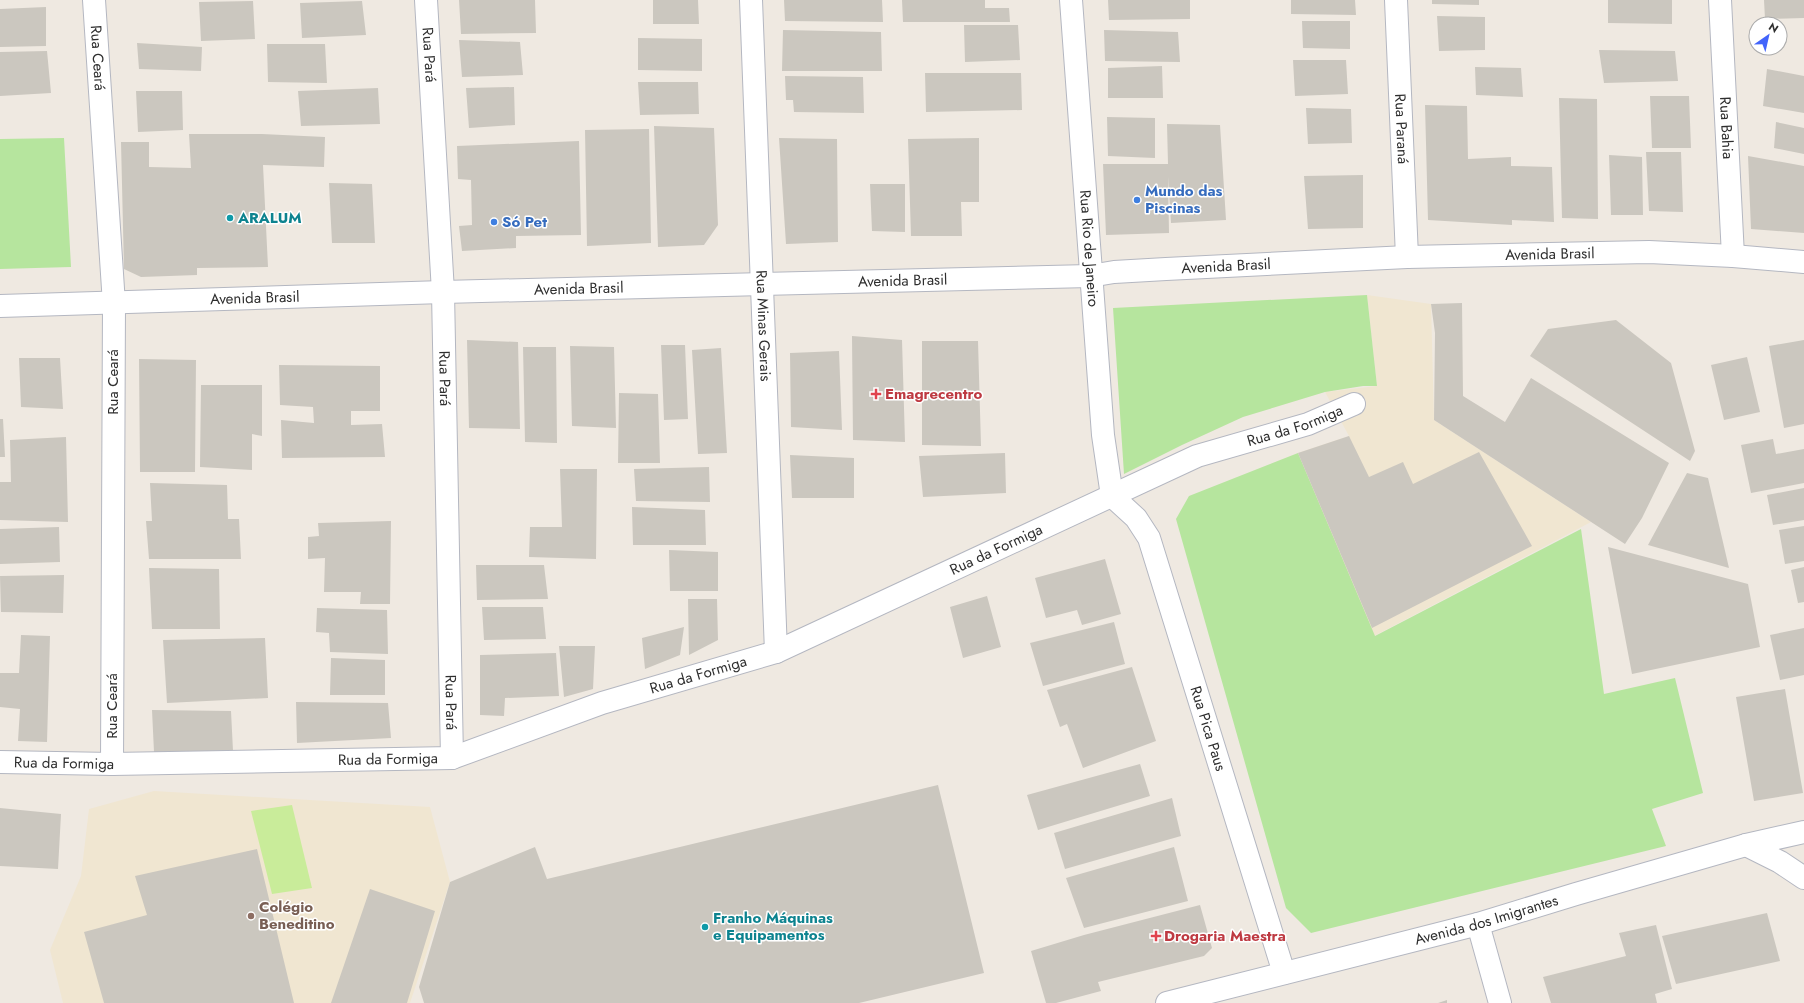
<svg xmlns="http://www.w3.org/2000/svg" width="1804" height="1003" viewBox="0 0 1804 1003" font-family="Jost,sans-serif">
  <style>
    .education { fill: #f0e6d1 }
    .green { fill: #b6e59e }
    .pitch { fill: #c9ec9a }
    .building { fill: #cbc7bf }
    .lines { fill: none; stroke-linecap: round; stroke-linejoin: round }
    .minor-casing { stroke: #b4b7c1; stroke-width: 24 }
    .tertiary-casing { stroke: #b4b7c1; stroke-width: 24 }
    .secondary-casing { stroke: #b4b7c1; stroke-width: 24 }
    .minor { stroke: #fff; stroke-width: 22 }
    .tertiary { stroke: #fff; stroke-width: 22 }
    .secondary { stroke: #fff; stroke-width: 22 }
    .shop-dot { fill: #3f7fe0; stroke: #fff; stroke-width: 1.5 }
    .culture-dot { fill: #0f9aa8; stroke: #fff; stroke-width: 1.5 }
    .health-dot { fill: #e0444e; stroke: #fff; stroke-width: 1.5 }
    .education-dot { fill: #8d6e63; stroke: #fff; stroke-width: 1.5 }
    .labels { text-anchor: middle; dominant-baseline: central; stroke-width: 3; stroke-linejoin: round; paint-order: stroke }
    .street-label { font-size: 15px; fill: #2e2e2e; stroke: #fff }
    .shop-label { font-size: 15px; font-weight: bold; fill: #366cbe; stroke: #fff; text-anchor: start }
    .culture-label { font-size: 15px; font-weight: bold; fill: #0d838f; stroke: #fff; text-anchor: start }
    .health-label { font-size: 15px; font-weight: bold; fill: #be3a42; stroke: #fff; text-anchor: start }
    .education-label { font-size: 15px; font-weight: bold; fill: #785e54; stroke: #fff; text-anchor: start }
  </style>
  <rect width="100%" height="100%" fill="#efe9e1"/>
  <!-- education -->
  <path class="education" d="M1367,295L1431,304L1434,420L1591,522L1374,636L1298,453L1349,436L1325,392L1377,386Z
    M154,791L430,807L450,882L410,1003H63L50,950L81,876L89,809Z"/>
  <!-- green -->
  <path class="green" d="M64,138L71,267L0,269V139Z
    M1367,295L1377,386H1363L1325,392L1243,417L1182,445L1124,474L1113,308Z
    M1298,453L1375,636L1581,529L1604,694L1675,678L1703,793L1652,809L1666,846L1311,933L1286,908L1176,519L1189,496Z"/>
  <!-- pitch -->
  <path class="pitch" d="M292,805L312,888L272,894L251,811Z"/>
  <!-- building -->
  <path class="building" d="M459,0H535L536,33L461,34Z
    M653,0H698L699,24H653Z
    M784,0H882L883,22L785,21Z
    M902,0H985V8H1009L1010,22H903Z
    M1108,0H1190V19L1109,20Z
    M1291,0H1355L1356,15L1291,14Z
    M1432,0H1479V5L1432,4Z
    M1608,0H1672V24L1608,23Z
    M1764,0H1804V18L1765,19Z
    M253,1L255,39L201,41L199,2Z
    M362,1L366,35L302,38L300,3Z
    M46,7V46L0,47V9Z
    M1437,16L1485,17V50L1439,51Z
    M1302,21H1350V49L1303,48Z
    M964,25H1018L1020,60L965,62Z
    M783,30L881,32L882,71H782Z
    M1104,30L1178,32L1180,62L1105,61Z
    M638,38L702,39V71L638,70Z
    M459,40L520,42L523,75L462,77Z
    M137,43L202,47L201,71L139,69Z
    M267,44H325L327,83L268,82Z
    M1599,50L1675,51L1678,81L1604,83Z
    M47,51L51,93L0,96V52Z
    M1293,60H1346L1348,94L1295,96Z
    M1162,66L1163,98H1108V68Z
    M1475,67L1521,68L1523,97L1476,95Z
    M1767,69L1804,76V113L1763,106Z
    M925,73H1021L1022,110L926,112Z
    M785,76L863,77L864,113L794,112L793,100H786Z
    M638,82H698L699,114L640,115Z
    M514,87L515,125L469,128L466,88Z
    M378,88L380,124L301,126L298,91Z
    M136,91H182L183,130L138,132Z
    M1650,96H1689L1691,148H1652Z
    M1559,98L1597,99L1598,219L1562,218Z
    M1425,105L1467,106L1468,159L1511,157V166L1552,167L1554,222L1512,220V225L1428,220Z
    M1306,108L1351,109L1352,143L1308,144Z
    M1107,117L1155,118V158L1108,156Z
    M1776,122L1804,128V154L1774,148Z
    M1167,124L1220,125L1226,220L1171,223L1168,177L1169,233L1106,235L1103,164H1168Z
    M654,126L714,128L718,225L704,245L658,247Z
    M649,129L651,243L587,246L585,130Z
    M189,134H262L325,137L324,167L263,165L268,267L197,268V253V275L141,277L124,269L121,142H149V167L191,168Z
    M779,138L837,139L838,242L786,244Z
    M979,138V202H961L962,236H911L908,139Z
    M579,141L581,235L516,236V248L462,251L459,226L472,225L471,180L458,179L457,146Z
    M1646,152H1681L1683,212L1649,211Z
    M1609,155L1642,157L1643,215H1611Z
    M1748,156L1804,166V233L1751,229Z
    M1363,175V228L1308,229L1304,176Z
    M329,183L372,184L375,243H332Z
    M870,184H905V232L872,231Z
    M1462,303L1463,396L1505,422L1531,378L1669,463L1642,518L1625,544L1434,420L1435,333L1431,304Z
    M1616,320L1671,363L1695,451L1690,461L1530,356L1548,329Z
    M852,336L902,340L905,442L853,440Z
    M467,340L518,342L520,429L469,428Z
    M1804,340V424L1784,428L1769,346Z
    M922,341H978L981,446L922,445Z
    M661,345H685L688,419L664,420Z
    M570,346L614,347L616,428L572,426Z
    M523,347H556L557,443L525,442Z
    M721,348L727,453L698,454L692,350Z
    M839,351L842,430L791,427L790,353Z
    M1747,357L1760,412L1724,420L1711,365Z
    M19,358H60L63,409L21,407Z
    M139,359L196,360L195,472H140Z
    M279,365L380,366V411H351V425L382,424L385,457L282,458L281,420L314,423L313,407L280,405Z
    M201,385H262V436L252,434V470L200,467Z
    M619,393L658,394L660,463H618Z
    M0,419H3L5,457H0Z
    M1349,436L1369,477L1403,462L1413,484L1479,452L1532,546L1372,628L1298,453Z
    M66,437L68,522L0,520V482H11L10,440Z
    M1773,439L1776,454L1804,449V483L1751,493L1741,445Z
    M1005,453L1006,493L923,497L919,456Z
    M790,455L854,458V498H792Z
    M709,467L710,502L636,501L634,469Z
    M560,469H597L596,559L529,557L530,527H562Z
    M1687,473L1708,478L1729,568L1648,545Z
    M150,483L227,485L228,519H239L241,559H149L146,521H152Z
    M1804,488V520L1773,525L1767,495Z
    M632,507L705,510L706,545H633Z
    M391,521L390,604H360L361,592H324L325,558L308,559V537L319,536L318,523Z
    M1804,526V561L1785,564L1779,530Z
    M59,527L60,562L0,564V529Z
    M1608,547L1748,584L1760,647L1632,674Z
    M669,550L718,552V591H670Z
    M1105,559L1121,614L1082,625L1077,610L1046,618L1035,578Z
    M476,565H544L548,599L477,600Z
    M1804,567V602L1798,603L1791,570Z
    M149,568L219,569L220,629H152Z
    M64,575L63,613L1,612L0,576Z
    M987,596L1001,647L963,658L950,607Z
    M688,599H717L718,640L689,655Z
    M482,607H543L546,639L484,640Z
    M317,608L387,610L388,654L330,652L329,633L316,632Z
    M1114,622L1125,664L1043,686L1030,643Z
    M684,627L680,655L645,669L642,638Z
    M1804,628V675L1780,680L1770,635Z
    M21,635L50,636L47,742L18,741L20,709L0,707V673H19Z
    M265,638L268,698L167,703L163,640Z
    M559,646H595L593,689L564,697Z
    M556,653L559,696L505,698L504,716L480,715V655Z
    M331,658L385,660V695H330Z
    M1132,667L1156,741L1083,768L1067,724L1060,727L1047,690Z
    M1785,689L1803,793L1754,801L1736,697Z
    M296,702L388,703L391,738L297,743Z
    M152,710L231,711L233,751L154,752Z
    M1140,764L1150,796L1038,830L1027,795Z
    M938,785L984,973L859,1003H424L419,987L450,882L535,847L547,879Z
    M1172,798L1181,836L1065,869L1054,833Z
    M0,808L61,814L58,869L0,866Z
    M1174,847L1188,901L1084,928L1066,878Z
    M257,849L294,1003H104L84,932L147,915L135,876Z
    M370,889L435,911L407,1003H331Z
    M1200,905L1212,948L1204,956L1098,982L1101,991L1056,1003H1046L1031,951L1084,935Z
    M1767,913L1780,961L1676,984L1662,936Z
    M1656,925L1672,989L1655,994L1657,1003H1551L1543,977L1626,956L1619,933Z
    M1447,1000V1003H1438Z"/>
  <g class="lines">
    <!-- minor casing -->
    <g class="minor-casing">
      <g id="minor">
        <path id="s1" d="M94,0L114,304L112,764"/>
        <path id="s2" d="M426,0L443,292L452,758"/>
        <path id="s3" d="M751,0L776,652"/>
        <path id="s4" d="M1071,0L1103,435L1112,496"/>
        <path id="s5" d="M1396,0L1407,257"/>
        <path id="s6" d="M1720,0L1733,256"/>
        <path id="s7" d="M1112,496L1136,518L1149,538L1284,973"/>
        <path id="s8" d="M0,762L112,764L452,758L602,703L776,652L1197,456L1308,424L1354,404"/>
        <path d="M1746,845L1780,862L1804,878"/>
        <path d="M1478,924L1500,1003"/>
      </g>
    </g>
    <!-- tertiary casing -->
    <g class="tertiary-casing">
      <g id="tertiary">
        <path id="s9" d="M0,306L443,292L1090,276L1114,272L1166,269L1407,257L1649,252L1733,256L1804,262"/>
      </g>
    </g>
    <!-- secondary casing -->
    <g class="secondary-casing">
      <g id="secondary">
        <path id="s10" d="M1167,1003L1478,924L1576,894L1746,845L1804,832"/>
      </g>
    </g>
    <!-- minor -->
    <use href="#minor" class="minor"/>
    <!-- tertiary -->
    <use href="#tertiary" class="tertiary"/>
    <!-- secondary -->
    <use href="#secondary" class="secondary"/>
  </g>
  <!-- markers -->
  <g class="shop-dot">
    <circle cx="1137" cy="200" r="4"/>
    <circle cx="494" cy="222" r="4"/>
  </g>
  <g class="culture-dot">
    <circle cx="230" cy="218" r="4"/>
    <circle cx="705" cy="927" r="4"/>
  </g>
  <g class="health-dot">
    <path d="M874 388h4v4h4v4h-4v4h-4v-4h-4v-4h4z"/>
    <path d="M1154 930h4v4h4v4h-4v4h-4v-4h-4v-4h4z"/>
  </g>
  <circle class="education-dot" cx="251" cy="916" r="4"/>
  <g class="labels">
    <!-- street labels -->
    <g class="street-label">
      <text stroke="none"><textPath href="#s2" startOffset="55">Rua Pará</textPath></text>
      <text stroke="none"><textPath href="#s1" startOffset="58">Rua Ceará</textPath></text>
      <text stroke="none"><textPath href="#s6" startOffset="128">Rua Bahia</textPath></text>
      <text stroke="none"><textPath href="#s5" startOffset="129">Rua Paraná</textPath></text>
      <text stroke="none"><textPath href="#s4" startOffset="249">Rua Rio de Janeiro</textPath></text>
      <text stroke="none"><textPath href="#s9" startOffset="1551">Avenida Brasil</textPath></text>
      <text stroke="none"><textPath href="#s9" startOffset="1227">Avenida Brasil</textPath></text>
      <text stroke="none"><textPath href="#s9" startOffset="903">Avenida Brasil</textPath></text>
      <text stroke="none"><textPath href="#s9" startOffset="579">Avenida Brasil</textPath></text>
      <text stroke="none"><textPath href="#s9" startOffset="255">Avenida Brasil</textPath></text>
      <text stroke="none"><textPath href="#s3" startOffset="326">Rua Minas Gerais</textPath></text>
      <text stroke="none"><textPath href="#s2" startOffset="379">Rua Pará</textPath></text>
      <text transform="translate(113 382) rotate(-90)">Rua Ceará</text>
      <text stroke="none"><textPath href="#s8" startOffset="1360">Rua da Formiga</textPath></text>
      <text stroke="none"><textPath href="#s8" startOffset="1036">Rua da Formiga</textPath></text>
      <text stroke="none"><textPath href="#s8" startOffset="712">Rua da Formiga</textPath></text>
      <text stroke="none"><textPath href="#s2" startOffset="703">Rua Pará</textPath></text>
      <text transform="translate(112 706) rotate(-90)">Rua Ceará</text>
      <text stroke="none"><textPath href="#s7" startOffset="256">Rua Pica Paus</textPath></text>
      <text stroke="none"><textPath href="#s8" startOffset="388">Rua da Formiga</textPath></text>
      <text stroke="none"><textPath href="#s8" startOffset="64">Rua da Formiga</textPath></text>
      <text stroke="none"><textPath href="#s10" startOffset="330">Avenida dos Imigrantes</textPath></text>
    </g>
    <!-- shop labels -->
    <g class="shop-label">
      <text x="1145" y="191">Mundo das<tspan x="1145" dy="17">Piscinas</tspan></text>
      <text x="502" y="222">Só Pet</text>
    </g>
    <!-- culture labels -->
    <g class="culture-label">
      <text x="238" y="218">ARALUM</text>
      <text x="713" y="918">Franho Máquinas<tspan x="713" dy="17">e Equipamentos</tspan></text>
    </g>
    <!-- health labels -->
    <g class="health-label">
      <text x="885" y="394">Emagrecentro</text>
      <text x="1164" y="936">Drogaria Maestra</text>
    </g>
    <!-- education labels -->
    <g class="education-label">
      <text x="259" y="907">Colégio<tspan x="259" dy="17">Beneditino</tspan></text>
    </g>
  </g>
  <!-- north arrow -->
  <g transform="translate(1768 36) rotate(34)"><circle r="19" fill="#ffffff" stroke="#ababab"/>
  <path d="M0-3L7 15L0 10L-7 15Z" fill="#4264fb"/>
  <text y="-6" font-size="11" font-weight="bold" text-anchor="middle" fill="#2e2e2e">N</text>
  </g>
</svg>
